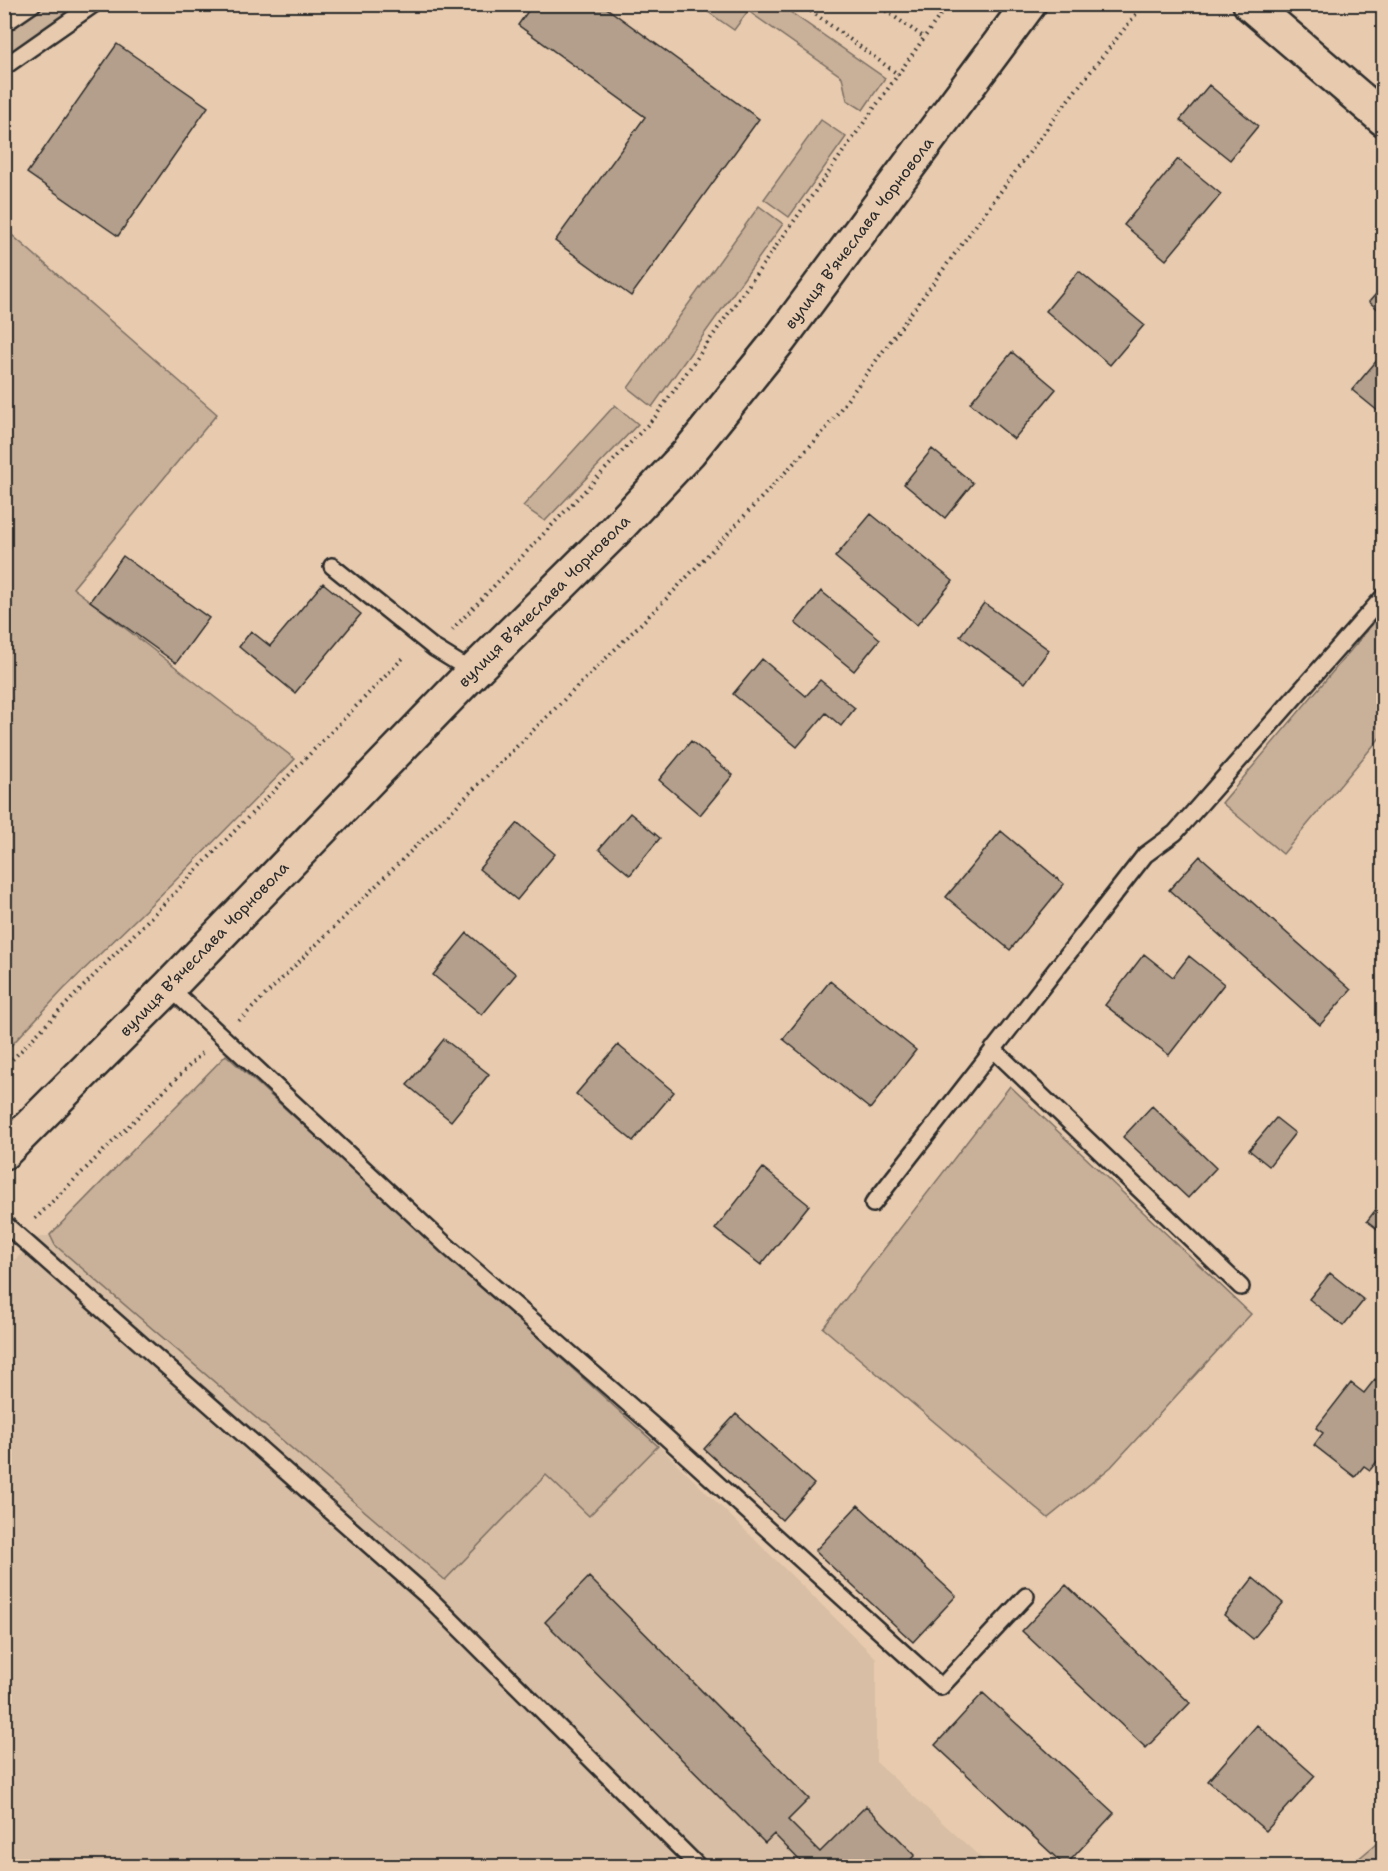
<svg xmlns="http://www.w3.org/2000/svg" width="1388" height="1871" viewBox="0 0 1388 1871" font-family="'Shantell Sans',sans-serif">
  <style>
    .built { fill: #d8bea4 }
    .green { fill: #c9b099; stroke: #7a6e62; stroke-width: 1.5 }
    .building { fill: #b39f8b; stroke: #2b2b2b; stroke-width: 1.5 }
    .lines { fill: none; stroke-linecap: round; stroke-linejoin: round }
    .lane-casing { stroke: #2b2b2b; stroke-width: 20 }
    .secondary-casing { stroke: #2b2b2b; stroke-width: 38 }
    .path { stroke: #2b2b2b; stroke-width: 4; stroke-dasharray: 1.5 4.5; stroke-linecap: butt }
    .lane { stroke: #e8cbaf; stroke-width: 15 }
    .secondary { stroke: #e8cbaf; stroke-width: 33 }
    .labels { text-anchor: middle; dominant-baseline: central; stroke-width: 5; stroke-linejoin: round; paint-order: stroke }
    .street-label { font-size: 16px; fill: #2b2b2b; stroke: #e8cbaf }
  </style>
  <rect width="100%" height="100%" fill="#e8cbaf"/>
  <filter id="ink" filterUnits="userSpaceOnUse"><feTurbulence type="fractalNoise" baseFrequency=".0167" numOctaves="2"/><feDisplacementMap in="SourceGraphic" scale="12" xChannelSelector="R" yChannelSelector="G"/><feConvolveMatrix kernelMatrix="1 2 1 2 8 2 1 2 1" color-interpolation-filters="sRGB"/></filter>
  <g filter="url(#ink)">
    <!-- built -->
    <path class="built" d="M226,1055L658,1445L876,1658V1762L990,1866H5V1270L37,1238L51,1235Z"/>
    <!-- green -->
    <path class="green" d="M47,5H81L5,58L4,35Z
      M698,5H780L885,78L863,110L847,100L842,77L748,11L734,30Z
      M821,120L846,137L789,217L764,199Z
      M759,206L783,224L652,407L628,388Z
      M5,229L217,414L73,588L295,759L171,885L64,989L5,1052Z
      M615,405L638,424L545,521L523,506Z
      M1383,612V734L1283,854L1222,803Z
      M226,1055L658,1446L589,1516L546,1475L445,1580L55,1245L50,1235Z
      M1010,1086L1251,1314L1111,1467L1048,1518L823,1328Z
      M1383,1838V1866H1350Z"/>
    <!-- building -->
    <path class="building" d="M533,4H601L759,119L631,296L555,241L645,117L518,25Z
      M117,44L208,107L118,236L27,173Z
      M1209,85L1258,126L1230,160L1180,120Z
      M1178,159L1221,194L1166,260L1124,225Z
      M1079,271L1144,325L1110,365L1046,311Z
      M1384,285V314L1369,302Z
      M1012,352L1056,389L1014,439L970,403Z
      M1384,352V416L1352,390Z
      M932,449L973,483L945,518L904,484Z
      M871,514L953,581L917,625L835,557Z
      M123,556L209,618L176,663L90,601Z
      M323,583L361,614L295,693L239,647L251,631L270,646Z
      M821,591L880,639L854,671L795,623Z
      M984,603L1049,650L1025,683L960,636Z
      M762,659L806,696L820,680L855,708L841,726L826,713L797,747L733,694Z
      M691,741L733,775L700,815L659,780Z
      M630,813L660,838L630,875L599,849Z
      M518,823L555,854L517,900L479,869Z
      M1001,831L1064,884L1010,950L946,897Z
      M1200,856L1351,990L1320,1025L1169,890Z
      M467,933L516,974L482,1015L433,975Z
      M1144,954L1173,977L1189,956L1224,984L1169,1055L1105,1005Z
      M830,981L916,1050L870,1109L783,1039Z
      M444,1039L489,1074L451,1121L407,1085Z
      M618,1045L674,1092L633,1141L576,1094Z
      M1152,1106L1216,1168L1188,1198L1123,1137Z
      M1276,1118L1295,1133L1269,1166L1249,1150Z
      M763,1168L809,1205L761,1265L715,1229Z
      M1384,1199V1234L1367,1221Z
      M1330,1273L1364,1300L1343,1326L1309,1299Z
      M1375,1379L1384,1386V1453L1370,1470L1364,1466L1355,1477L1314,1445L1323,1433L1316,1428L1351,1383L1364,1393Z
      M736,1414L814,1484L782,1520L704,1449Z
      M858,1505L956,1596L913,1642L815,1551Z
      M589,1577L809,1799L788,1820L820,1852L866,1806L915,1855L904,1866H805L774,1834L765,1843L545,1622Z
      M1253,1578L1283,1603L1253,1639L1224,1615Z
      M1066,1585L1190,1703L1146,1748L1022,1631Z
      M983,1693L1114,1813L1065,1866L935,1745Z
      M1257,1725L1315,1776L1266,1831L1208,1781Z"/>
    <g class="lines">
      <!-- lane casing -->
      <g class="lane-casing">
        <path id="lane" d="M4,24L33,4
          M4,67L94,4
          M332,566L434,648L473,672
          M169,987L446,1245L657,1429L941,1687L1026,1596
          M993,1049L1241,1287
          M873,1204L1145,855L1175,833L1384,596
          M4,1223L428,1597L698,1866"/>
      </g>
      <!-- secondary casing -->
      <g class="secondary-casing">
        <path id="secondary" d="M1250,4L1384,119
          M4,1152L169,987L473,672L611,535L689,452L780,339L1029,4"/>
      </g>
      <!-- path -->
      <path class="path" d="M801,4L899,75
        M876,4L925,38
        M452,630L655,417L948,4
        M239,1021L670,595L825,430L1068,100L1144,4
        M4,1068L405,656
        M35,1219L202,1053"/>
      <!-- lane -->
      <use href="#lane" class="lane"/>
      <!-- secondary -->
      <use href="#secondary" class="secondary"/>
    </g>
  </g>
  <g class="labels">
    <!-- street labels -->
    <g class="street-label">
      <text transform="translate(859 233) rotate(-53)">вулиця Вʼячеслава Чорновола</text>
      <text transform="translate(544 601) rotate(-45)">вулиця Вʼячеслава Чорновола</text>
      <text transform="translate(204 949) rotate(-46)">вулиця Вʼячеслава Чорновола</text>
    </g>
  </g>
  <!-- margin -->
  <rect width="1388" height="1871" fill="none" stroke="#e8cbaf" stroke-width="24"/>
  <rect x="12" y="12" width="1364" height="1847" fill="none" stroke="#2b2b2b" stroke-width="2" filter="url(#ink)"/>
</svg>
